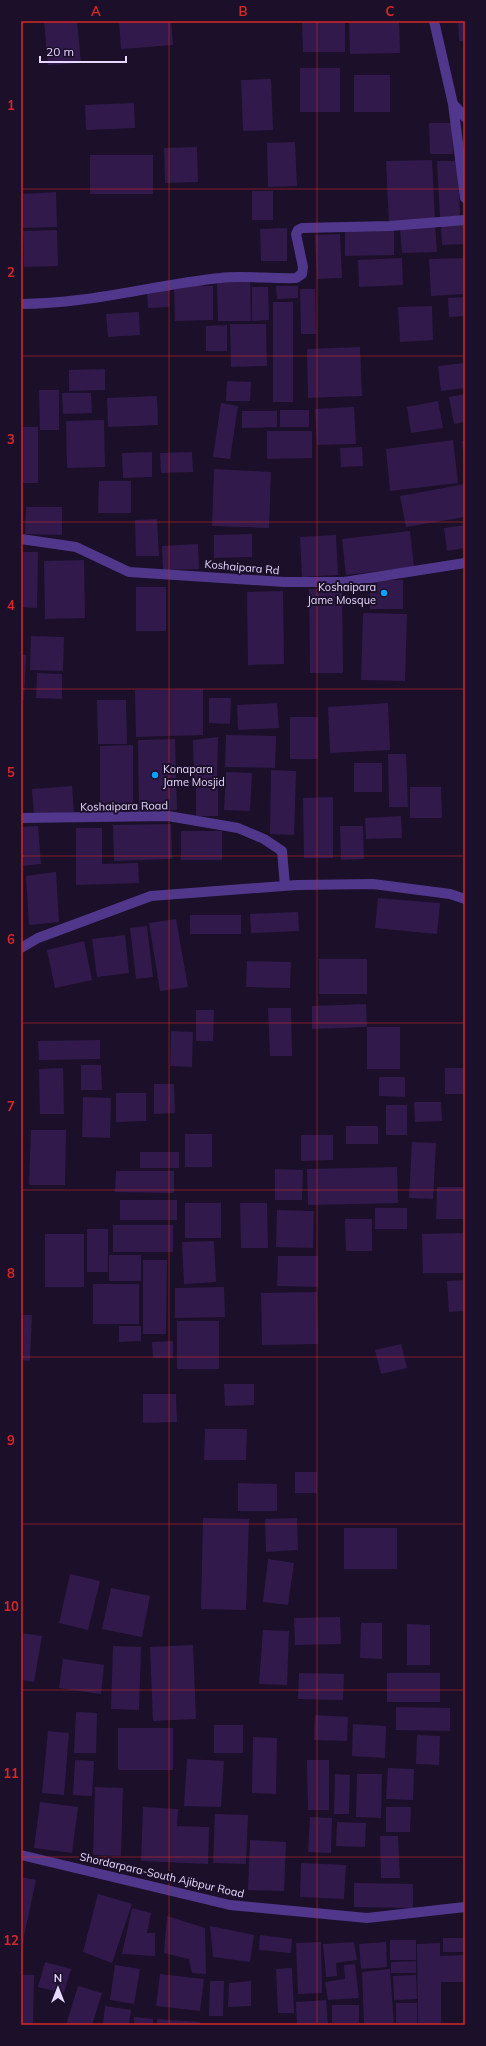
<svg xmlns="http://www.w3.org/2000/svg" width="486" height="2046" viewBox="0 0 486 2046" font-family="Mulish,sans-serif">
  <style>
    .building { fill: #311a4b }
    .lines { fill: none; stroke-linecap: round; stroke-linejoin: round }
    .street { stroke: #51378b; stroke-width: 10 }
    .grid { fill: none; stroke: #d62828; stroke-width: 1; stroke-opacity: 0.55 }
    .poi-dot { fill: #03a2ff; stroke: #1b0f29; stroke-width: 1.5 }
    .labels { text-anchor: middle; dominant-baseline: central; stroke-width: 4; stroke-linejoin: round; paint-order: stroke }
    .street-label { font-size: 11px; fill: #e7d7ff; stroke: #1b0f29 }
    .poi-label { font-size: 11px; fill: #e7d7ff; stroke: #1b0f29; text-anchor: end }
    .neatline { fill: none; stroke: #d62828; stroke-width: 1.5 }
    .grid-label { font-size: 13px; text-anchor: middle; font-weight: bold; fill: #d62828 }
  </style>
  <rect width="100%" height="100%" fill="#1b0f29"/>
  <!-- building -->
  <path class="building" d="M44,21H77L81,63L48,65Z
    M119,21H171L173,45L121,49Z
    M302,21H345V52H303Z
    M349,21H399L400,53L350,54Z
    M458,21H465V41H459Z
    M300,68H340V112H300Z
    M354,75H390V112H354Z
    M271,79L273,130L243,131L241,80Z
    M134,103L135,128L86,130L85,105Z
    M429,123H452L453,154H430Z
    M295,142L297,186L268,187L267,143Z
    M197,147L198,182L165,183L164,148Z
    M90,155H153V194H90Z
    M432,160L435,221L389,223L386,161Z
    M437,161H457L460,216L440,217Z
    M252,191H273V220H252Z
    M56,192L57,227L21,228V194Z
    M465,224V244L442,245L441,225Z
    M435,225L437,252L402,253L400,227Z
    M287,228V261H261L260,229Z
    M57,230L58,266L24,267L23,231Z
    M345,231H394V255L345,256Z
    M340,234L342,278L317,279L315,235Z
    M402,258L403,285L359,287L358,260Z
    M465,258V294L431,296L429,259Z
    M250,281L251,321H218L217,282Z
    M174,286H213V320L175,321Z
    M276,286H298V298L277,299Z
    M252,287H268L269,320L252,321Z
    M169,289V307L148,308L147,290Z
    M300,289H315L316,334H301Z
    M465,297V316L449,317L448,298Z
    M273,302H293V402H273Z
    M432,306L433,340L400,342L398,307Z
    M139,312L140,335L108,337L106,314Z
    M230,324H266L267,366L231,367Z
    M227,325V351H206V326Z
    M360,347L362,396L308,398L307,349Z
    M465,363V388L441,391L438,366Z
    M105,369V390L69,391V370Z
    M227,381L251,382L250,401H226Z
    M39,390H59V430H40Z
    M62,393H91L92,413L63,414Z
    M465,394V422L454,424L449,397Z
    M157,396L158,425L108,427L107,398Z
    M438,401L443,428L411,433L407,407Z
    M221,403L238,406L230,459L213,457Z
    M354,407L356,444L317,445L315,409Z
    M280,410H309V427H280Z
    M242,411H277V427L242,428Z
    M104,420L105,467L67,468L66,421Z
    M21,427H38V483H21Z
    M267,431H312V458L267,459Z
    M453,440L458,483L390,491L386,449Z
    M462,441H465V459H464Z
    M362,447L363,466L341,467L340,448Z
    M152,452V477L123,478L122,453Z
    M192,452L193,472L161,473L160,453Z
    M214,469L271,472L269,528L212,526Z
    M99,481H131V513H98Z
    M465,484V517L406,527L400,496Z
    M26,507H62V535L25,534Z
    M157,519L159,556H136L135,520Z
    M465,525V548L447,551L444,528Z
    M410,531L414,567L346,575L342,539Z
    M252,534V557L214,558V535Z
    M336,535L338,575L302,577L300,537Z
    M198,544L199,569L163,570L162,546Z
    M21,552H38L37,608L21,607Z
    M84,560L85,618L45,619L44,561Z
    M370,580H403V609H370Z
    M136,587H166V631H136Z
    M309,589H342L343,673H310Z
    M283,591L284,664L248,665L247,592Z
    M363,613L407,614L405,681L361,680Z
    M31,636L64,637L63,671L30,670Z
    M21,655H26L24,700H21Z
    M37,673L62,674V699L36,698Z
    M203,689V735L136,737L135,690Z
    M209,698H231L230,724L209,723Z
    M97,700H126L127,744H98Z
    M277,703L279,728L238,730L237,705Z
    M388,703L390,750L330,753L328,707Z
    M290,717H318V759H290Z
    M226,735L276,736L275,768L225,767Z
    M218,737L217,780L194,781L193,740Z
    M175,739L177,810L139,811L138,740Z
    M133,745V809H100V746Z
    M388,754H406L408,807H389Z
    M354,763H382V792H354Z
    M271,770L296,771L294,835L270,834Z
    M226,772L252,773L250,811L224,810Z
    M72,786L74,812L34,815L32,789Z
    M196,786H218V816H196Z
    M410,787H441L442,818H410Z
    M333,797V858H304L303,798Z
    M401,816L402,838L366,839L365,818Z
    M171,824L172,859L114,861L113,825Z
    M38,826L41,864L21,866V827Z
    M340,826H363L364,859L341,860Z
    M76,828H102V864L138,863L139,883L76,885Z
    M181,831H222V860H181Z
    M56,872L59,922L29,925L26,876Z
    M378,898L440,903L437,934L375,928Z
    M298,912L299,931L251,933L250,914Z
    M190,915H241V934H190Z
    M176,919L188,987L160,991L149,923Z
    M147,926L153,977L136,979L130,928Z
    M125,935L129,973L97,977L92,939Z
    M84,941L92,980L55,988L47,950Z
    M319,959H367V994H319Z
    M247,961L291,962L290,988L246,987Z
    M366,1004L367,1027L312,1029V1006Z
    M268,1008H291L292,1056H270Z
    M196,1010H214L213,1041H196Z
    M367,1027H400V1069H367Z
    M171,1031L193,1032L192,1067L170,1066Z
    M100,1040V1059L39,1060L38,1041Z
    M81,1065H101L102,1090H81Z
    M63,1068L64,1114H40L39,1069Z
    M445,1068H465V1094H445Z
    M379,1077H405V1097L379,1096Z
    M154,1084H174L175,1113L154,1114Z
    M116,1093H146V1121L116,1122Z
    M83,1097L111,1098L110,1138L82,1137Z
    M414,1102H441L442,1121L415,1122Z
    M386,1105H407V1135H386Z
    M346,1126H378V1144H346Z
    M31,1130H66L65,1185H29Z
    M185,1134H212V1167H185Z
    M301,1135H333V1160L301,1161Z
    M412,1142L436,1143L433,1199L409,1198Z
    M140,1152H179V1168H140Z
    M397,1167L398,1203L308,1205L307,1169Z
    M275,1169L303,1170L302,1200H275Z
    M116,1171H174V1193L115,1192Z
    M437,1187H465V1219H436Z
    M120,1200H177V1220H120Z
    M185,1203H221V1238H185Z
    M240,1203H267L268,1248H241Z
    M375,1208H407V1229H375Z
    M277,1210L314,1211L313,1248L276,1247Z
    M345,1219H372V1251H346Z
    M113,1225H173V1252H113Z
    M87,1229H108V1272H87Z
    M465,1233V1273H423L422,1234Z
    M45,1234H84V1287H45Z
    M214,1241L216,1282L184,1284L182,1242Z
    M109,1255H141V1281H109Z
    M278,1256H318V1287L277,1286Z
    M143,1260H167L166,1334H143Z
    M465,1280V1311L449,1312L447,1281Z
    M93,1284H139V1324H93Z
    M224,1287L225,1317L175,1318V1288Z
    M317,1292L318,1344L262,1345L261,1293Z
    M21,1315H32L30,1361L21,1360Z
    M177,1321H219V1369H177Z
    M119,1326H141V1341L119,1342Z
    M173,1341V1358H153L152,1342Z
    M401,1344L407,1368L381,1374L375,1350Z
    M224,1384H254V1405L225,1406Z
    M143,1394H176L177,1422L143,1423Z
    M205,1429H247L246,1460H204Z
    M295,1472H317V1493H295Z
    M238,1483L277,1484V1511H238Z
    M203,1518L249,1519L246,1610L201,1609Z
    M297,1518L298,1550L266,1552L265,1519Z
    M344,1528H397V1569H344Z
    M268,1559L294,1563L288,1605L263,1602Z
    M70,1574L100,1581L88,1630L59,1623Z
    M111,1588L150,1596L142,1637L102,1629Z
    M340,1617L341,1644L295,1645L294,1618Z
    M361,1623H382V1659L360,1658Z
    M407,1624L430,1625V1665H407Z
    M263,1630L289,1631L287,1685L259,1684Z
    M21,1633L42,1636L34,1682L21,1680Z
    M193,1645L196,1719L153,1721L150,1647Z
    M113,1646L141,1647L139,1710L111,1709Z
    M63,1659L104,1665L101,1694L59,1688Z
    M299,1673L344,1674L343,1700L298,1699Z
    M387,1673H440V1702H387Z
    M396,1707L450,1708V1731L396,1730Z
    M76,1712L97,1713L96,1753H74Z
    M315,1715L348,1717L347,1741L314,1740Z
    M353,1724L386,1726L385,1758L352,1756Z
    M214,1725H243V1753H214Z
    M118,1728H173V1770H118Z
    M48,1731L69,1733L64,1795L42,1793Z
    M417,1735L440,1736L439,1765L416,1764Z
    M253,1737L277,1738L276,1794L252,1793Z
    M187,1759L224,1761L221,1807L184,1806Z
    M75,1760L94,1761L92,1796L73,1795Z
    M307,1760H329V1810H308Z
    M388,1768L414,1769L413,1800L386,1799Z
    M335,1774L350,1775L349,1814H334Z
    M357,1774H382L381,1818L356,1817Z
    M95,1787L123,1788L121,1856L93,1855Z
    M40,1802L78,1807L72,1853L34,1848Z
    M143,1807L178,1809L177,1826L209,1827L208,1864L141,1861Z
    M386,1807H411L410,1832H386Z
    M215,1814L248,1815L246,1864L213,1863Z
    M310,1817L332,1818L331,1853L308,1852Z
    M337,1822L366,1823L365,1847L336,1846Z
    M380,1836H398L400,1878H381Z
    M250,1840L286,1842L284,1891L248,1890Z
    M301,1863L346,1865L344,1899L300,1897Z
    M21,1877L36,1880L22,1945H21Z
    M354,1883L413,1884V1908L354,1907Z
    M98,1894L132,1904L112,1963L83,1952Z
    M132,1908L151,1913L147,1933H155V1956L122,1954Z
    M167,1916L205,1928L206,1974L192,1973L189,1959L164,1953Z
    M210,1926L254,1935L250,1962L213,1957Z
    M260,1935L292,1939L291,1953L259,1950Z
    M443,1938H465V1952H443Z
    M390,1940H416V1960H390Z
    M321,1942L322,1993L298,1994L296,1943Z
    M354,1942L357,1960L336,1963L337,1976L326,1977L323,1944Z
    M386,1942L387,1967L361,1969L359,1944Z
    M440,1943V1956L465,1955V1982H441V2025H418L417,1944Z
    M416,1961V1973H391V1962Z
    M45,1962L71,1969L64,1993L38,1987Z
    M355,1964L359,1998L328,2000L325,1982L345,1979L344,1965Z
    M115,1965L140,1969L134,2004L110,2000Z
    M292,1968L294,2013H278L276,1969Z
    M390,1969L394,2025H364L362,1972Z
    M160,1974L204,1979L200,2011L156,2006Z
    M21,1975H34L33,2025H21Z
    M416,1975L417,1999L394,2000L393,1976Z
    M210,1981H224L223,2016H209Z
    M251,1981V2006L228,2007L229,1983Z
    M78,1986L102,1993L92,2025H66Z
    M326,2000L328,2025H297L296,2002Z
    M396,2003H417V2025H396Z
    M332,2005H359V2023H332Z
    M105,2006L131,2010L129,2025H103Z
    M134,2017L153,2019V2025H134Z
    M157,2019L200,2022V2025H157Z"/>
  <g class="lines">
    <!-- street -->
    <path class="street" d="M434,21L453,104L465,117
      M453,104L465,198
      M21,304C88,304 153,285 220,278C242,275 272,279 296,278L302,274L303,267L296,234L298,230L302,228L390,226L465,220
      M21,539L76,547L129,572L285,582H344L465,563
      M21,818L168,816L238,828L264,839L282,851L285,886
      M21,948L38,938L151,896L297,885L373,884L450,894L465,899
      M21,1855L230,1905L367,1918L465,1907"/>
  </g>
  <!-- grid -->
  <path class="grid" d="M169,21V2025M317,21V2025M21,189H465M21,356H465M21,522H465M21,689H465M21,856H465M21,1023H465M21,1190H465M21,1357H465M21,1524H465M21,1690H465M21,1857H465"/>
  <!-- markers -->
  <g class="poi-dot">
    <circle cx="384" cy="593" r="4"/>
    <circle cx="155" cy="775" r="4"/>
  </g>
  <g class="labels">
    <!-- street labels -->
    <g class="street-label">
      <text transform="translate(242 567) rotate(5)">Koshaipara Rd</text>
      <text transform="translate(124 806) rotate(-1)">Koshaipara Road</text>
      <text transform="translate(162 1875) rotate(13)">Shordarpara-South Ajibpur Road</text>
    </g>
    <!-- poi labels -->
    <g class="poi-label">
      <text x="376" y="587">Koshaipara<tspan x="376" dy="13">Jame Mosque</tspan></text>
      <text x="163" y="769" text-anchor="start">Konapara<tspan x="163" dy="13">Jame Mosjid</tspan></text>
    </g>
  </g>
  <!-- border -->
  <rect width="486" height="2046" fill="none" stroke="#1b0f29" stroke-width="44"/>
  <!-- north arrow -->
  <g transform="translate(58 1988)" stroke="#1b0f29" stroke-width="3" paint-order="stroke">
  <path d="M0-3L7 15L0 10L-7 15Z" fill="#e7d7ff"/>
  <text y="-6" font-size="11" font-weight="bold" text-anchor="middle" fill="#e7d7ff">N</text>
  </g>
  <!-- scale -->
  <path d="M40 56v6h86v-6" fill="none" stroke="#e7d7ff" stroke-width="2"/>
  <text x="46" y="56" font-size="12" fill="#e7d7ff" stroke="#1b0f29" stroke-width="3" paint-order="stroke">20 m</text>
  <rect x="22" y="22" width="442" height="2002" class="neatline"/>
  <g class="grid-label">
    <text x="96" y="16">A</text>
    <text x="243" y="16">B</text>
    <text x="390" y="16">C</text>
    <text x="11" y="110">1</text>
    <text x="11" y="277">2</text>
    <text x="11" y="444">3</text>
    <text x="11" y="610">4</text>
    <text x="11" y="777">5</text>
    <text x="11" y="944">6</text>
    <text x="11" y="1111">7</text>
    <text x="11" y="1278">8</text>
    <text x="11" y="1445">9</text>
    <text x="11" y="1611">10</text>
    <text x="11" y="1778">11</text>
    <text x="11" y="1945">12</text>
  </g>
</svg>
